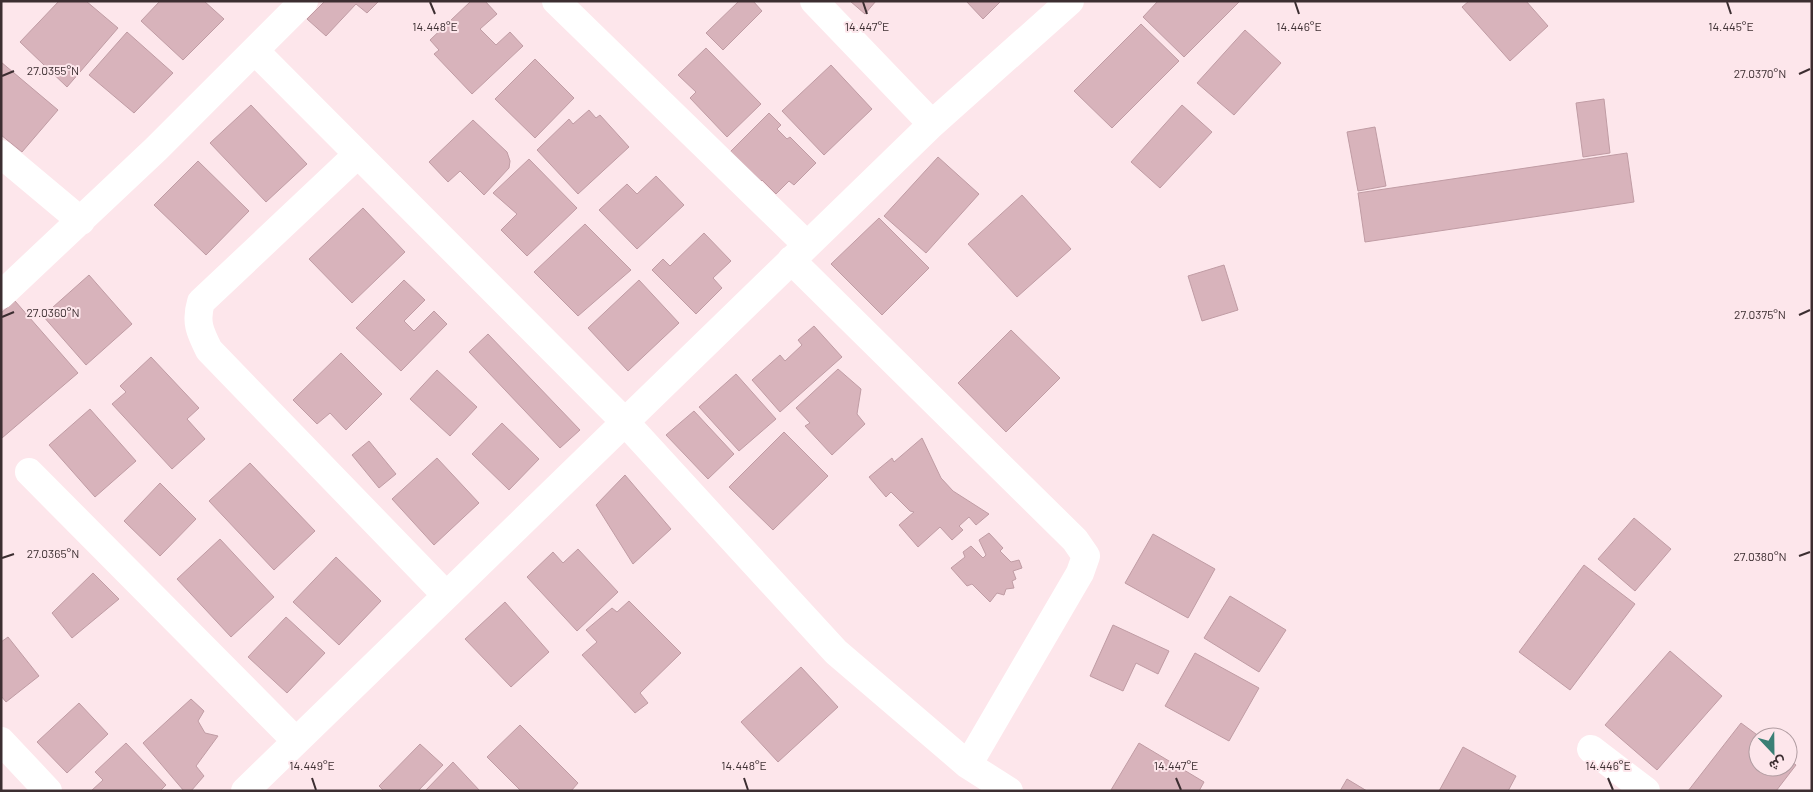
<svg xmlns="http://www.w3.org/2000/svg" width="1813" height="792" viewBox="0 0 1813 792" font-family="Barlow,Vazirmatn,sans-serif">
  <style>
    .building { fill: #d8b3bb; stroke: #c09ca4 }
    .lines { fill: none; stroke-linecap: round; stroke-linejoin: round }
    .minor { stroke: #fff; stroke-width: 28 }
    .ticks { fill: none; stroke: #3c2e31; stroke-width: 2 }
    .ticks-label { font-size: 12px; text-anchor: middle; fill: #3c2e31; stroke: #fde6eb; stroke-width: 4; stroke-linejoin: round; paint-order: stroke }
  </style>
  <rect width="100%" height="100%" fill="#fde6eb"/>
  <!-- building -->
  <path class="building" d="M59,1H86L118,28L67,87L20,42Z
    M160,1H204L224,19L183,60L141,21Z
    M325,1H379L367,13L356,4L326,36L307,19Z
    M471,1H485L497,14L480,29L496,45L510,32L523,46L472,94L434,54L439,50L430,40Z
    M739,1H753L762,11L723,50L706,33Z
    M850,1H876L865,14Z
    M966,1H1001L983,19Z
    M1158,1H1238L1239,2L1184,57L1143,17Z
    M1469,1H1526L1548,26L1510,61L1462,7Z
    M1141,24L1179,61L1112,128L1074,91Z
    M1245,30L1281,63L1234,115L1197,83Z
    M127,32L173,73L134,113L89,75Z
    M706,48L761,104L727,137L690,98L696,92L678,75Z
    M535,59L574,98L535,138L495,99Z
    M1,62L58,110L22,152L1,135Z
    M831,65L872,109L824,155L782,111Z
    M1604,99L1610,153L1583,157L1576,103Z
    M251,105L307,164L266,202L210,143Z
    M1182,105L1212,132L1160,188L1131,162Z
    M589,110L596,118L600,115L629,147L578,194L537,150L569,119L573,124Z
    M769,113L781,125L777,129L787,139L790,137L816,163L794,185L789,181L776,194L762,180L757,185L727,155Z
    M473,120L507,152L510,161L509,168L484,195L460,171L448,182L429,162Z
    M1375,127L1386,186L1358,191L1347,132Z
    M1627,153L1634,202L1365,242L1358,193Z
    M938,157L979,194L926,253L884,216Z
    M529,159L577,208L527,256L501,230L517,214L493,193Z
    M198,161L249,211L206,255L154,205Z
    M656,176L684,205L637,249L599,210L627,184L637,194Z
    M1022,195L1071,249L1017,297L968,244Z
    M363,208L405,252L352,303L309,259Z
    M879,218L929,268L882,315L831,264Z
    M585,224L631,270L578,316L534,272Z
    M704,233L731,261L713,278L722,288L696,314L652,270L663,259L670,266Z
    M1224,265L1238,310L1202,321L1188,276Z
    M89,275L132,324L86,365L43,316Z
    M404,280L425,300L404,321L414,331L434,311L447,324L401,371L356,328Z
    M639,280L679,323L628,371L588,328Z
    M15,301L78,373L2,438L1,313Z
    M814,326L842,357L780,412L752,380L780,355L785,361L802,345L798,340Z
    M1011,330L1060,378L1006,432L958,383Z
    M488,334L580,430L560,448L469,352Z
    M341,353L382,394L346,430L330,413L317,424L293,400Z
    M151,357L199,408L187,419L205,439L172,469L112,404L126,392L120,386Z
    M838,369L861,389L857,414L865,424L832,455L805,426L810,423L796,408Z
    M437,370L477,407L450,436L410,399Z
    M736,374L776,419L739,451L699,407Z
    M90,409L136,461L95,497L49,445Z
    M694,411L734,454L708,479L666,435Z
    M502,423L539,459L509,490L472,454Z
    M784,432L828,476L773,530L729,487Z
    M922,438L941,478L953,491L989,514L976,525L969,517L959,526L963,530L952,540L940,527L918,547L899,525L914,512L910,511L891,492L886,497L869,477L892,458L894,462Z
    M369,441L396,474L379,488L352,455Z
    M437,458L479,503L434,545L392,499Z
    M250,463L315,531L274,570L209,501Z
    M625,475L671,529L633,564L596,505Z
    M160,483L196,519L160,556L124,521Z
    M1634,518L1671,549L1635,591L1598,559Z
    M989,533L1003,548L1000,551L1011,562L1019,560L1022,568L1013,571L1016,579L1012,581L1014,588L1006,589L1004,595L997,593L990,602L972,584L967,586L951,568L965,557L963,552L971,546L983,558L986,555L979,540Z
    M1153,534L1215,569L1188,618L1125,583Z
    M220,539L274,597L231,637L177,579Z
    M578,549L618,592L577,631L527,577L553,552L563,563Z
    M336,557L381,601L339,645L293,602Z
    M1584,565L1635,604L1570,690L1519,652Z
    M93,573L119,599L72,638L52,613Z
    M1230,596L1286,630L1259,672L1204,638Z
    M629,601L681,653L640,693L648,703L635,713L582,655L597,642L586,630L612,608L617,612Z
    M505,602L549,652L511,687L465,639Z
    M286,617L325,653L287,693L248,657Z
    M1113,625L1169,651L1158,674L1136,663L1123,691L1090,676Z
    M8,637L39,676L6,702L1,696V642Z
    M1670,651L1722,696L1657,770L1605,725Z
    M1195,653L1259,688L1229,741L1165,706Z
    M801,667L838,707L778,762L741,722Z
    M191,699L204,711L198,721L205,733L218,736L196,766L204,776L191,791H184L143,743Z
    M79,703L108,734L67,773L37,742Z
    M1741,723L1760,737L1758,767H1788V759L1796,765L1776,791H1688Z
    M520,725L578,783L571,791H521L487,757Z
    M126,743L166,785L160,791H91L103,780L95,772Z
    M1139,743L1204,782L1199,791L1111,790Z
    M420,744L443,765L418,791H384L379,786Z
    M1463,747L1516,776L1508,791H1439Z
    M453,762L480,791H425Z
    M1347,779L1367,791H1340Z"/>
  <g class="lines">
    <!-- minor -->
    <path class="minor" d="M556,1L807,245
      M814,1L932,124
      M255,51L625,422L836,652L968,765L1009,791
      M1,154L81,221
      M358,154L201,302C195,322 200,332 209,350L446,595
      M791,260L1075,540L1086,556L1080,573L968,765
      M1,295L156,149L304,1
      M29,472L296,741
      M1,741L48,791
      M1591,749L1646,791
      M245,791L932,124L1070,1"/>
  </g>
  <!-- ticks -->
  <path class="ticks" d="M430,2L435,14M863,2L867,14M1295,2L1299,14M1727,2L1731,14M1799,74L1810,69M2,76L14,71M1799,315L1810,310M2,317L14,312M1799,556L1810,552M2,558L14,554M312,778L316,790M744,778L748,790M1176,778L1181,790M1608,778L1613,790"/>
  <g class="ticks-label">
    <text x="435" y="31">14.448°E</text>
    <text x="867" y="31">14.447°E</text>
    <text x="1731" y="31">14.445°E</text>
    <text x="1299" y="31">14.446°E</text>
    <text x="53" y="75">27.0355°N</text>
    <text x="1760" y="78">27.0370°N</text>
    <text x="53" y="317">27.0360°N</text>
    <text x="1760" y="319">27.0375°N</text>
    <text x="53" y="558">27.0365°N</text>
    <text x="1760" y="561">27.0380°N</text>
    <text x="312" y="770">14.449°E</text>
    <text x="744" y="770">14.448°E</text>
    <text x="1176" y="770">14.447°E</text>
    <text x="1608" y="770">14.446°E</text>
  </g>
  <!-- border -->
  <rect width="1813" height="792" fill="none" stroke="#3c2e31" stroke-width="5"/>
  <!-- north arrow -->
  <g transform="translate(1773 752) rotate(158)"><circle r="24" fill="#fde6eb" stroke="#b09ca1"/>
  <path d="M0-4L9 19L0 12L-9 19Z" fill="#3a7f75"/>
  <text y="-8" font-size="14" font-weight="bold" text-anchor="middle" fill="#3c2e31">ش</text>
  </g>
</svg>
